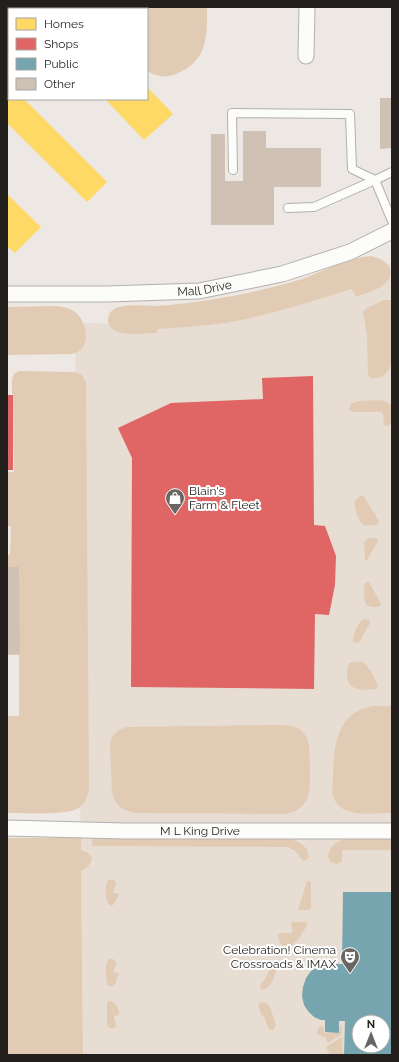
<svg xmlns="http://www.w3.org/2000/svg" width="399" height="1062" viewBox="0 0 399 1062" font-family="Raleway,sans-serif">
  <style>
    .built { fill: #e7ddd2; fill-rule: evenodd }
    .green { fill: #e2cbb4 }
    .homes { fill: #ffd966 }
    .shops { fill: #e06666 }
    .public { fill: #76a5af; fill-rule: evenodd }
    .building { fill: #cfc2b4 }
    .lines { fill: none; stroke-linecap: round; stroke-linejoin: round }
    .lane-casing { stroke: #b3b0ac; stroke-width: 10 }
    .street-casing { stroke: #b3b0ac; stroke-width: 17 }
    .lane { stroke: #fcfcfb; stroke-width: 8 }
    .street { stroke: #fcfcfb; stroke-width: 15 }
    .labels { text-anchor: middle; dominant-baseline: central; stroke-width: 4; stroke-linejoin: round; paint-order: stroke }
    .street-label { font-size: 12px; fill: #221f1c; stroke: #fff }
    .poi-label { font-size: 12px; fill: #221f1c; stroke: #fff; text-anchor: start }
  </style>
  <rect width="100%" height="100%" fill="#ede8e3"/>
  <!-- built -->
  <path class="built" d="M392,263V1055H83L75,322L144,326L344,285ZM359,1022H383V1046H359Z"/>
  <!-- green -->
  <path class="green" d="M144,7H207C207,37 208,61 176,74C165,78 157,77 147,71V9H144Z
    M371,256C378,258 386,260 389,267C397,286 368,292 356,297L352,289C313,301 276,313 236,321C210,326 184,327 157,329V333C144,333 111,339 108,321C108,317 109,312 113,310C122,303 144,306 155,306C175,305 195,302 215,299C244,294 274,288 302,279C324,271 347,258 371,256Z
    M384,300H390L392,302L391,364C388,375 381,379 371,378L368,375L367,335L363,312L367,308Z
    M57,306C63,307 70,308 75,312C88,322 92,350 72,354L7,355V307Z
    M19,371L75,372L82,375L86,382L89,788C88,795 86,802 80,807C70,816 22,813 7,813V716H19V655H7V555H10L11,526H7V472H14L13,394H12V380L14,374Z
    M380,400C389,402 392,404 392,414C392,419 392,422 388,426L384,425L383,414L381,412H353L349,409L351,404L359,401Z
    M360,496H363L365,498L379,521L377,525C373,525 368,526 364,525C359,523 353,506 355,501C356,499 358,498 360,496Z
    M371,538H376L378,541L367,560L365,561L364,543L366,540Z
    M366,582H369L380,602L381,605L379,607C365,608 364,604 364,591C364,587 364,585 366,582Z
    M364,619L369,620L370,623L360,641L357,643L353,642C353,634 357,623 364,619Z
    M352,662C356,662 359,661 362,662C368,664 377,681 378,686L376,689C364,690 348,692 347,676C347,671 347,667 349,663Z
    M373,706H392V813C370,813 335,820 332,790C335,755 330,714 373,706Z
    M275,725C292,725 304,726 309,744C309,754 310,764 310,773C310,794 309,810 285,814L136,813C123,811 115,806 112,792L110,746C111,735 116,730 127,727Z
    M7,838H81V850L88,853L92,858C91,864 87,868 81,871L83,1055H7Z
    M92,838H286C297,840 308,845 309,857C302,866 300,855 295,851C292,849 290,848 286,847L92,846Z
    M348,838H392V850H342V859L341,862L336,864L331,862L328,857C329,845 338,841 348,838Z
    M112,879L115,881L116,884L113,893H117L119,895L114,904L111,906L109,905C105,899 105,888 107,881Z
    M307,881H310L311,884V908L309,910H300L298,909L299,907Z
    M293,922H307V925C302,934 295,948 284,948C281,945 278,939 278,934C282,931 288,935 293,932L291,924Z
    M110,959H113L116,962V966L113,972L118,973L119,974L115,984L112,986H108C106,982 105,966 107,962C108,961 109,960 110,959Z
    M275,961L278,962V965C275,973 272,991 261,989L260,985L266,978L272,963Z
    M109,1001H112C116,1003 120,1011 119,1015L114,1016L116,1026C114,1029 111,1029 108,1027L107,1023V1003Z
    M261,1002L267,1003L270,1007L276,1025L273,1030H270L268,1028L265,1018L261,1014L258,1005Z
    M320,1026L324,1027V1033H339L340,1026H342V1034L328,1043L325,1037L316,1034Z
    M340,1038H342L343,1055H330L326,1047Z"/>
  <!-- homes -->
  <path class="homes" d="M9,84V99H24L107,182L87,202L7,123V86Z
    M147,87L173,114L144,140L105,99H147Z
    M7,194L41,227L15,253L7,246Z"/>
  <!-- shops -->
  <path class="shops" d="M313,376L314,525L325,526L336,556L335,585L329,615L315,614L314,689L131,687L132,458L118,428L171,403L263,399L262,378Z
    M7,395H13V470H7Z"/>
  <!-- public -->
  <path class="public" d="M343,892H392V1055H344L345,1021H339V1033L325,1032V1020H321L314,1017L308,1011L304,1005L302,996L303,987L306,978L311,971L319,966L330,964H342ZM359,1022H383V1046H359Z"/>
  <!-- building -->
  <path class="building" d="M380,98H392V148L380,149Z
    M243,131H266V148H321V187H274V225H211V134H225V181H243Z
    M7,567H19L20,654H7Z"/>
  <g class="lines">
    <!-- lane casing -->
    <g class="lane-casing">
      <path id="lane" d="M46,9L48,7
        M7,47L9,45
        M233,170L232,113L350,114L352,169L375,180
        M392,172L375,180L392,221
        M288,208L314,207L375,180"/>
    </g>
    <!-- street casing -->
    <g class="street-casing">
      <g id="street">
        <path d="M306,56L307,7"/>
        <path id="s1" d="M7,294H107L199,291L282,274L350,252L392,231"/>
        <path id="s2" d="M7,828L124,831H392"/>
      </g>
    </g>
    <!-- lane -->
    <use href="#lane" class="lane"/>
    <!-- street -->
    <use href="#street" class="street"/>
  </g>
  <!-- icons -->
  <defs>
    <g id="shop-pin" transform="scale(1)"><path d="M0 17L-7.5 6A9.5 9.5 0 1 1 7.5 6Z" fill="#696562" stroke="#fff"/><path d="M-5-2.5h2.3a2.7 3.5 0 0 1 5.4 0H5L5.5 6h-11ZM-1.5-2.5h3a1.5 2.3 0 0 0-3 0Z" fill="#fff"/></g>
    <g id="theatre-pin" transform="scale(1)"><path d="M0 17L-7.5 6A9.5 9.5 0 1 1 7.5 6Z" fill="#696562" stroke="#fff"/><path d="M-5-5.5Q0-4 5-5.5V0Q5 5 0 6Q-5 5-5 0ZM-3.3-2.5H-1v1.5H-3.3ZM1-2.5H3.3v1.5H1ZM-2.8 1Q0 5.5 2.8 1Z" fill="#fff"/></g>
  </defs>
  <g fill-rule="evenodd">
    <use href="#shop-pin" x="175" y="498"/>
    <use href="#theatre-pin" x="350" y="957"/>
  </g>
  <g class="labels">
    <!-- street labels -->
    <g class="street-label">
      <text stroke="none"><textPath href="#s1" startOffset="198">Mall Drive</textPath></text>
      <text stroke="none"><textPath href="#s2" startOffset="193">M L King Drive</textPath></text>
    </g>
    <!-- poi labels -->
    <g class="poi-label">
      <text x="189" y="491">Blain's<tspan x="189" dy="14">Farm &amp; Fleet</tspan></text>
      <text x="336" y="950" text-anchor="end">Celebration! Cinema<tspan x="336" dy="14">Crossroads &amp; IMAX</tspan></text>
    </g>
  </g>
  <!-- border -->
  <rect width="399" height="1062" fill="none" stroke="#221f1c" stroke-width="16"/>
  <!-- legend -->
  <rect x="8" y="8" width="140" height="92" fill="#ffffff" stroke="#a7a5a4"/>
  <rect x="16" y="18" width="20" height="12" fill="#ffd966" stroke="#a7a5a4"/>
  <text x="44" y="28" font-size="12" fill="#221f1c">Homes</text>
  <rect x="16" y="38" width="20" height="12" fill="#e06666" stroke="#a7a5a4"/>
  <text x="44" y="48" font-size="12" fill="#221f1c">Shops</text>
  <rect x="16" y="58" width="20" height="12" fill="#76a5af" stroke="#a7a5a4"/>
  <text x="44" y="68" font-size="12" fill="#221f1c">Public</text>
  <rect x="16" y="78" width="20" height="12" fill="#cfc2b4" stroke="#a7a5a4"/>
  <text x="44" y="88" font-size="12" fill="#221f1c">Other</text>
  <!-- north arrow -->
  <g transform="translate(371 1034)"><circle r="19" fill="#ffffff" stroke="#a7a5a4"/>
  <path d="M0-3L7 15L0 10L-7 15Z" fill="#696562"/>
  <text y="-6" font-size="11" font-weight="bold" text-anchor="middle" fill="#221f1c">N</text>
  </g>
</svg>
